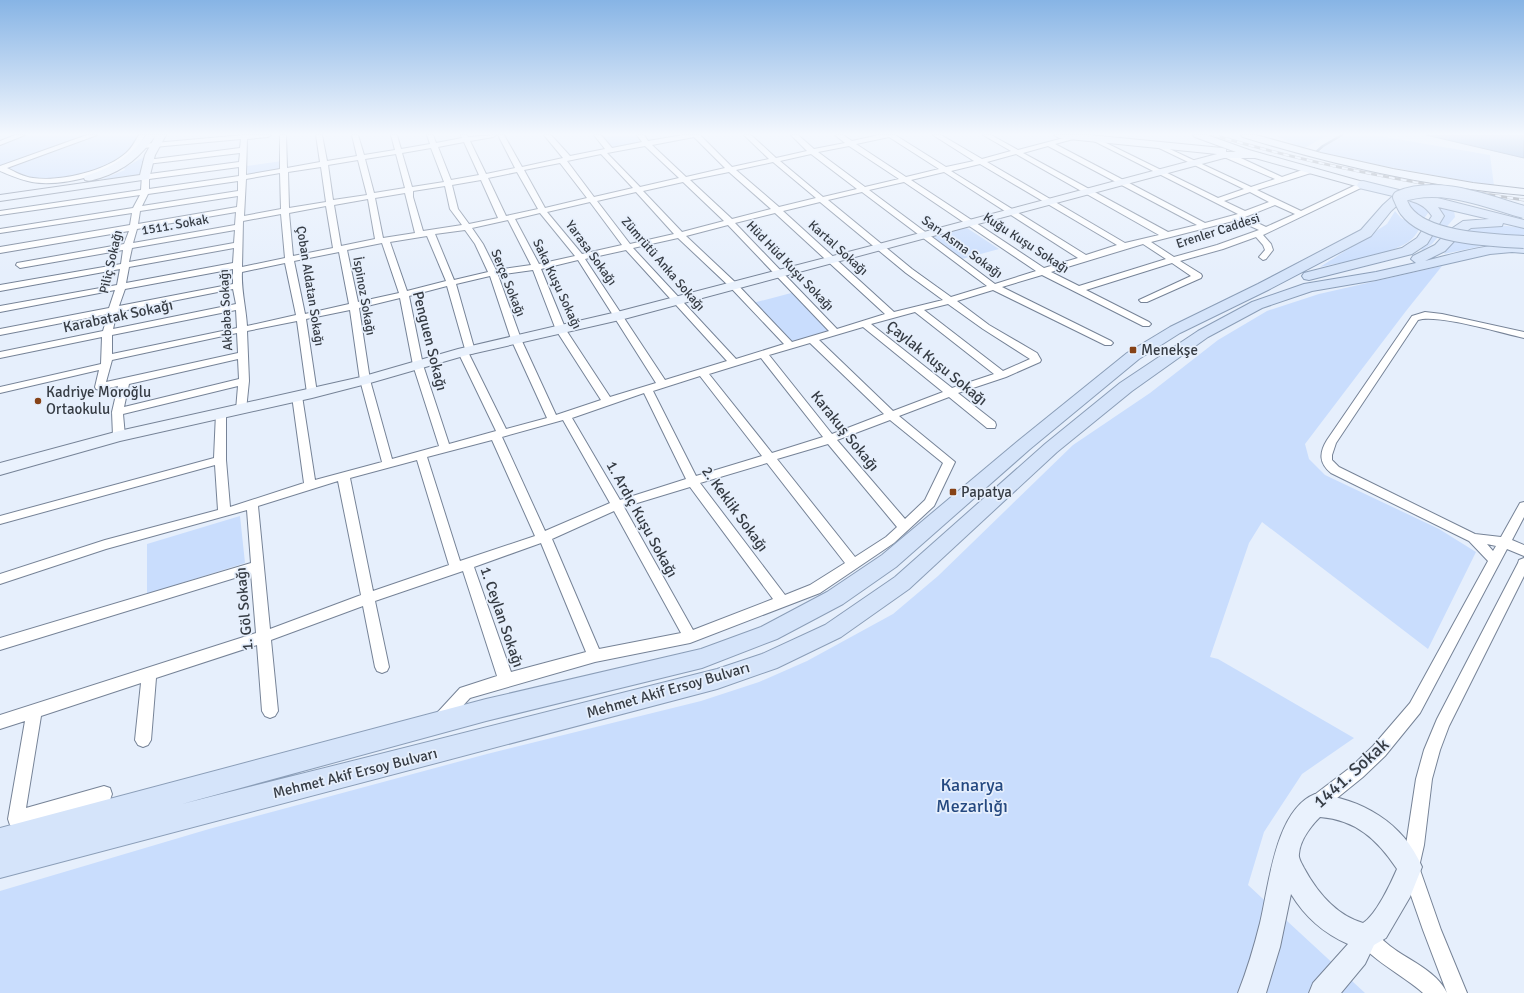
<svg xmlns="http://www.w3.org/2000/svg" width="1524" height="993" viewBox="0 0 1524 993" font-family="Signika,sans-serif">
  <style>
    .green { fill: #c9ddfd }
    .water { fill: #97b5e1; stroke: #7a91b2 }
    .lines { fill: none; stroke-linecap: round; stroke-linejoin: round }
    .stream { stroke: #7a91b2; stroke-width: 2.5 }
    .street-casing { stroke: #768397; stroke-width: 2 }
    .secondary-casing { stroke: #768397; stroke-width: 2 }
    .primary-casing { stroke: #8b9eb8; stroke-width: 2 }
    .street { fill: #fff; fill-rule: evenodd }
    .secondary { fill: #eaf2fd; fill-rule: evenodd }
    .primary { fill: #d5e4fa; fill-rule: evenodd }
    .rail-casing { stroke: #939aa5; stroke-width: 3 }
    .rail { stroke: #e6effc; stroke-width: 2; stroke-dasharray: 6; stroke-linecap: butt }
    .primary-bridge-casing { stroke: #8b9eb8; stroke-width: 14; stroke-linecap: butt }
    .primary-bridge { stroke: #d5e4fa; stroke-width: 12 }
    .poi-dot { fill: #864217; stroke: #e6effc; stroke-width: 1.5 }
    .labels { text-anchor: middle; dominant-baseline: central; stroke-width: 3.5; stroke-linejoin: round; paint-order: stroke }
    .far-street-label { font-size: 13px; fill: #363c44; stroke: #e6effc }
    .street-label { font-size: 15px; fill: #363c44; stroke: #e6effc }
    .poi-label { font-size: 15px; fill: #363c44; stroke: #e6effc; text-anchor: start }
    .near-street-label { font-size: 18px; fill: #363c44; stroke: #e6effc }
    .near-park-label { font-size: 18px; fill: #254980; stroke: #e6effc }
  </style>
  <rect width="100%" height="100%" fill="#e6effc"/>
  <!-- green -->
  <path class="green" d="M24,135H91L3,166L0,165V143Z
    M97,135H139C134,141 130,150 124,155C108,170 56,183 36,178C26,176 16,171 6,168Z
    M622,135H638L643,143L610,149L602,138Z
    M1275,135H1327L1303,149Z
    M1346,135H1373L1490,155L1494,186L1318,154L1325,146Z
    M144,157L141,176L101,182L100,180L125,170L124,168Z
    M282,161V169L248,175L247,166Z
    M1412,200L1420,203L1428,209V213L1423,220L1407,207L1408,203Z
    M1429,202L1454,210L1455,217L1432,244L1423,250L1420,249L1426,244L1441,212L1438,208Z
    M1395,211L1401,218L1420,228C1416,235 1412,240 1405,244C1386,255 1343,262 1320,267L1387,224Z
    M1499,225L1524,228V239L1459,233L1476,226Z
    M964,226L999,249L962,259L929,236Z
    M1455,239L1500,245L1482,246L1444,254Z
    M1442,266L1406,311L1305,444L1309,459L1325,475L1439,529L1476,552L1428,649L1262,522L1249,543L1210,657L1218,659L1354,738L1302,774L1264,832L1248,885L1365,993H0V891L209,829L487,754L701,701L759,682L807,661L893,614L938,576L1073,445L1150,393L1218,340L1267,311L1319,294Z
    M795,292L833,331L791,344L753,303Z
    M240,516L245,563L147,594V544Z"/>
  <!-- water -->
  <path class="water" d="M1426,135H1524V158Z"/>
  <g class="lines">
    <!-- stream -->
    <path class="stream" d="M1315,153L1323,146L1342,135"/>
    <!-- street casing -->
    <g class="street-casing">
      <path id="street" d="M15,135H25L0,145V141Z
        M87,135H97L7,168C15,172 24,177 33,178C60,182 106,171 126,153C132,148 135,141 139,135H145C141,142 138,150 132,156C111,175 59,187 32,182C21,180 10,175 0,171V166Z
        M244,135H271L268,137L247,139L246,175L280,169V135H286L287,168L320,162L316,135H322L327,161L357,156L352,135H358L364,155L395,150L391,135H397L401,149L430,144L427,135H433L436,143L462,138L461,135H467L468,137L496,135L493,137L470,141L486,174L515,168L498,135H504L522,167L563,158L544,135H551L570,156L605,149L594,135H601L612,148L642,142L637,135H644L648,141L683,135H700L732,167L769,159L744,135H751L776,158L807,151L791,135H798L814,149L845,143L835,135H843L852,141L879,135H895L946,167L974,161L933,135H941L982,159L1011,151L983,135H991L1018,150L1075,135L1078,137L1077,138L1055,144L1205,223L1238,214L1090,139V137H1094L1218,198L1244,189L1155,146V144H1159L1251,187L1275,179L1224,157V153H1230L1282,177L1308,168H1314V172L1257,190L1301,211L1360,183H1366L1367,185L1263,235L1271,244L1273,250L1266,259L1263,260L1259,257L1265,250L1263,245L1256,237L1223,249L1180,261L1201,274L1202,276L1201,278L1147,302H1141L1139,300L1191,276L1172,263L1086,290L1149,322L1151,324L1149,326H1143L1042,275L1002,287L1111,341L1113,343L1111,345H1105L993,290L957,301L989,325L1037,353L1041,360L1040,362L1006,377L958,393L995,422L996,425L995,428H987L949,397L899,416L955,462L934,506L894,543L820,593L690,643L595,662L470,698L446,724L441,726L436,724L433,719L436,714L460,688L497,676L463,571L375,601L389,667L387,671L382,673L377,671L375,667L363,606L271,640L278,711L275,716L270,718L265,716L262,711L257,645L156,678L151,740L148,745L143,747L138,745L135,740L141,683L41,716L26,808L104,786L110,788L112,794L110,800L104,802L16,827L10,825L8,819L25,721L0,729V715L256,633L251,573L0,650V638L251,563L247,510L106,549L0,584V574L105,540L218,510L215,465L0,524V516L214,458L216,413L217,411H225L226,413V460L230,507L304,483L292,396L297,393L302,396L315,480L382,462L360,380L350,310L306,319L317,393L312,396L307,393L297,321L247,331L249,381L246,410L241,413L236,410L238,386L123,414L125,436L123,439H115L113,436L112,412L118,386L100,390L96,389L95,387L99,370L0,393V387L101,364L102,337L0,358V352L103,331L108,314L0,335V329L109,308L115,290L0,312V306L117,285L120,269L0,291V285L121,264L123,250L20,268L16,265L17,263L124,244L129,231L0,253V247L130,225L132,213L0,233V229L133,208L140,195L0,215V211L141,190L142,175L239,162L240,153L147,164L143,162L147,160L240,148L241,139L143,148L140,146L143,144ZM694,137L725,168L686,177L652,145ZM889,137L939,169L906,177L856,144ZM464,142L479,175L451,180L438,147ZM645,146L679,178L640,187L607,153ZM849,146L899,179L865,187L818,152ZM1048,146L1197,225L1168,232L1023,153ZM431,148L444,182L412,187L402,153ZM396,154L405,188L374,193L365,159ZM601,154L633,188L594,197L567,161ZM811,154L857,189L823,197L780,161ZM1016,154L1159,235L1125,243L987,162ZM358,160L367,195L333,200L328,165ZM773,162L816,198L779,207L736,170ZM560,163L587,198L545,208L524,170ZM980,164L1117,245L1086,255L951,171ZM239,167V176L149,189V179ZM321,167L326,202L289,208L288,172ZM517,172L538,209L506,216L488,178ZM729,172L771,209L732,219L690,180ZM944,172L1078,258L1044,268L911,180ZM280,173L281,209L244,216L246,179ZM481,180L498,218L469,224L458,209L452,185ZM238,181V191L142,206L148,194ZM683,182L724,221L682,232L643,191ZM904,182L1036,271L995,284L869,190ZM445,186L450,209L462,225L423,231L413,197V191ZM636,192L674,234L630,244L597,201ZM862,192L987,286L951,297L912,269L828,200ZM1250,192L1269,202L1245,211L1224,201ZM405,193L415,233L383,238L375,198ZM238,196L237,207L138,224L140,211ZM368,199L375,239L341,246L334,205ZM590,202L622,245L582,254L547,212ZM820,202L906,273L943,300L894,312L783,211ZM1275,205L1295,214L1266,227L1245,217ZM326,206L333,248L293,256L289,213ZM236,212L235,225L133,243L137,229ZM540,213L575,256L539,264L515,219ZM775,213L885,314L837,329L735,223ZM281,214L285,258L242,267L243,221ZM508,220L531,265L496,270L483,244L472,228ZM1237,220L1259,230L1217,245L1174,257L1151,242ZM728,225L829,331L792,342L736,283L686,236ZM235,230L234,243L129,262L132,248ZM465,230L475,244L488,272L454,280L435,234ZM427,236L446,281L407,291L390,242ZM678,238L730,287L784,344L736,359L633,248ZM382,243L399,293L358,302L347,250ZM1143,244L1166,259L1079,286L1051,272ZM234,248L233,263L126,283L129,267ZM626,250L727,361L665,380L585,259ZM339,252L349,304L305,314L294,261ZM578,260L656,383L610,397L566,330L541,269ZM285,263L296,315L247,326C246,308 241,290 242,272ZM233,269V284L119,306L125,289ZM533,270L556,330L601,400L556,415L521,339L498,275ZM490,276L511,339L547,418L506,429L469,354L474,353L475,351L456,284ZM447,286L465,349L459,350L458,352L496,431L449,444L423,365L409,296ZM233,289L236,304L113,329L117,312ZM400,298L413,365L439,446L392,459L370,380L359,308ZM948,304L983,329L1030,359L1003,371L924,310ZM236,310L237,328L112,354V335ZM915,312L994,374L952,388L871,324ZM863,327L943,392L893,411L819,340ZM237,333L238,353L106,382L112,360ZM810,343L884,414L832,434L769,355ZM761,358L823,437L772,453L709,374ZM238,359L239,379L124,407L129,384ZM700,376L762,456L696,476L653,391ZM644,393L686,479L620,500L572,418ZM563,420L610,503L545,531L502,437ZM890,420L943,463L925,500L905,519L837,440ZM492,440L535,536L460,561L427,457ZM828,444L897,527L886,537L855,557L777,459ZM417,460L449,565L373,591L350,478ZM767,463L845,563L810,585L785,595L700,483ZM338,481L361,595L270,629L258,506ZM690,487L773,599L693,630L624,507ZM614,511L681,633L599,649L552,539ZM541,543L586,652L511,672L474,567Z
        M1425,312L1442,314L1524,332V338C1501,333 1438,314 1418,320L1336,443L1332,455V460L1339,467L1475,534L1501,537L1520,503L1524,502V517L1512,540L1524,545V556L1507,549L1420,713L1385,756L1363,777L1321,811L1315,813L1309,811L1307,805L1309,799L1351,767L1373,746L1410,703L1488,561L1469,541L1331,473C1319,463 1319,453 1327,440L1412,316ZM1487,544L1496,546L1493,551Z
        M1524,558V576L1449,726L1440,750L1432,779L1424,845L1419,867L1441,930L1467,993H1447L1423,930L1401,867L1406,845L1416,779L1424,750L1437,719L1518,563L1519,560Z
        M1365,927C1375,931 1381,939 1390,946C1408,960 1437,971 1447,993H1423C1405,976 1365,957 1356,936L1359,930Z"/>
    </g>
    <!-- secondary casing -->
    <g class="secondary-casing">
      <path id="secondary" d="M146,135H156C141,156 125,170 100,178C95,179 91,182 85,180L84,178L85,176C111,168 130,157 146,135Z
        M156,135H166L155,155L149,179L0,201V195L140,175L145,155Z
        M1054,135H1089L1222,148L1226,149V152H1236L1195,137L1193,135H1207L1249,150L1367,183L1368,185L1363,188L1255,158H1224L624,319L467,355L370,383L312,398L120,441L0,475V463L119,431L312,388L361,377L458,349L617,312L875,245L1217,154L1059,138Z
        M1241,135H1256L1321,153L1393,169L1473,183L1524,189V195C1429,187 1334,165 1243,137Z
        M1315,794C1361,798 1404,823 1422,867L1410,897L1386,938L1374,945L1365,964L1341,993H1309L1313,983L1348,944C1323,933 1305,917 1291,894L1280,947L1266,993H1238C1247,970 1254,947 1260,923C1269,886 1275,810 1315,794ZM1320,817C1356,820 1377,839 1397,869C1391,883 1376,915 1363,923C1336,915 1317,892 1304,868C1302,864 1298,858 1299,854C1300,840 1311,826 1320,817Z"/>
    </g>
    <!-- primary casing -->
    <g class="primary-casing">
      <path id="primary" d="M1363,181L1415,194L1418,193L1524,220V228L1503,223L1502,226L1471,228L1458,237L1445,251L1425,261C1458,253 1491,242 1524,245V253L1512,252L1490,254L1376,280L1312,291L1262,308L1208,337L1132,391L1057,452L909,589L841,637L777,668L717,689L0,878V828L486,699L701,649L761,627L827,592L882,555L1018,441L1127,353L1170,327L1258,284L1361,230L1383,205L1393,196L1359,188L1357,185L1359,182ZM1404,199C1416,202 1425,205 1432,216L1417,238L1402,248L1304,273L1302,276L1304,279L1309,280L1412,254L1427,244L1444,216L1438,207L1489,219L1463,221L1448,231L1435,245L1413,256L1411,259L1416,263L1376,272L1304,284L1252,302L1198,331L1120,383L1045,444L895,577L825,625L762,654L717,669L182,804L486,721L702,668L777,639L843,604L896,567L1030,449L1139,359L1180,333L1268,290L1371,236L1391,211Z"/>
    </g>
    <!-- street -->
    <use href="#street" class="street"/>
    <!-- secondary -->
    <use href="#secondary" class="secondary"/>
    <!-- primary -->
    <use href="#primary" class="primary"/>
    <!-- rail casing -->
    <g class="rail-casing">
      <path id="rail" d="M1214,135C1316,166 1419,184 1524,200"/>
    </g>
    <!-- rail -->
    <use href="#rail" class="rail"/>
    <!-- primary-bridge casing -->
    <g class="primary-bridge-casing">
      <path id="primary-bridge" d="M1524,212C1485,201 1439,181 1399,197C1401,201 1403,207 1406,211C1427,239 1492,240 1524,242"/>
    </g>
    <!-- primary-bridge -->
    <use href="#primary-bridge" class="primary-bridge"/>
  </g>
  <!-- sky -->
  <linearGradient id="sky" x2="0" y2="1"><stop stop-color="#87b4e5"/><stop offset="0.49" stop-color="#f4f8fe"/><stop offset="1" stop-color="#f4f8fe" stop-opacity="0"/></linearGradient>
  <rect width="1524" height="274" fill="url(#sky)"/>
  <!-- markers -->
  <g class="poi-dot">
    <rect x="1129" y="346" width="8" height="8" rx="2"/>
    <circle cx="38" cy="401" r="4"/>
    <rect x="949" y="488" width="8" height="8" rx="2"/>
  </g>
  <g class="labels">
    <!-- far-street labels -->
    <g class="far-street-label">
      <text transform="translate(175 225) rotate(-10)">1511. Sokak</text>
      <text transform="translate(1218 231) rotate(-18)">Erenler Caddesi</text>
      <text transform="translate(1026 243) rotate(33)">Kuğu Kuşu Sokağı</text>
      <text transform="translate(962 247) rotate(36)">Sarı Asma Sokağı</text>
      <text transform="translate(838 248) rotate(42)">Kartal Sokağı</text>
      <text transform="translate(591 253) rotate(54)">Yarasa Sokağı</text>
      <text transform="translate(111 262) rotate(-77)">Piliç Sokağı</text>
      <text transform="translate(663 264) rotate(49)">Zümrütü Anka Sokağı</text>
      <text transform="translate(790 266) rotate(46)">Hüd Hüd Kuşu Sokağı</text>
      <text transform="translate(508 283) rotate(68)">Serçe Sokağı</text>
      <text transform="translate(557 284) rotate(65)">Saka Kuşu Sokağı</text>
      <text transform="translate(310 286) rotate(81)">Çoban Aldatan Sokağı</text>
      <text transform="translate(364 296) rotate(80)">İspinoz Sokağı</text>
      <text transform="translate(226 310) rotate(-93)">Akbaba Sokağı</text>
    </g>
    <!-- street labels -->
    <g class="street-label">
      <text transform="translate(118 316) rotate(-12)">Karabatak Sokağı</text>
      <text transform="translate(430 341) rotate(76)">Penguen Sokağı</text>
      <text transform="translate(937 363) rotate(39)">Çaylak Kuşu Sokağı</text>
      <text transform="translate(845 431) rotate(51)">Karakuş Sokağı</text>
      <text transform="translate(735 509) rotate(54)">2. Keklik Sokağı</text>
      <text transform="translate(642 519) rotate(61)">1. Ardıç Kuşu Sokağı</text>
      <text transform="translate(244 609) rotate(-95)">1. Göl Sokağı</text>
      <text transform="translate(502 617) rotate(71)">1. Ceylan Sokağı</text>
      <text transform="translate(668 690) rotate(-16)">Mehmet Akif Ersoy Bulvarı</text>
      <text transform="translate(355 773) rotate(-14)">Mehmet Akif Ersoy Bulvarı</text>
    </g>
    <!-- poi labels -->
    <g class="poi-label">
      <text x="1141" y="350">Menekşe</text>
      <text x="46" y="392">Kadriye Moroğlu<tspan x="46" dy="17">Ortaokulu</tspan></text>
      <text x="961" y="492">Papatya</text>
    </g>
    <!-- near-street labels -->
    <g class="near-street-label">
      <text transform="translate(1351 773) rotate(-42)">1441. Sokak</text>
    </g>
    <!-- near-park labels -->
    <g class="near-park-label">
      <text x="972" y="785">Kanarya<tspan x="972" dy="21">Mezarlığı</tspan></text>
    </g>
  </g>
</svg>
